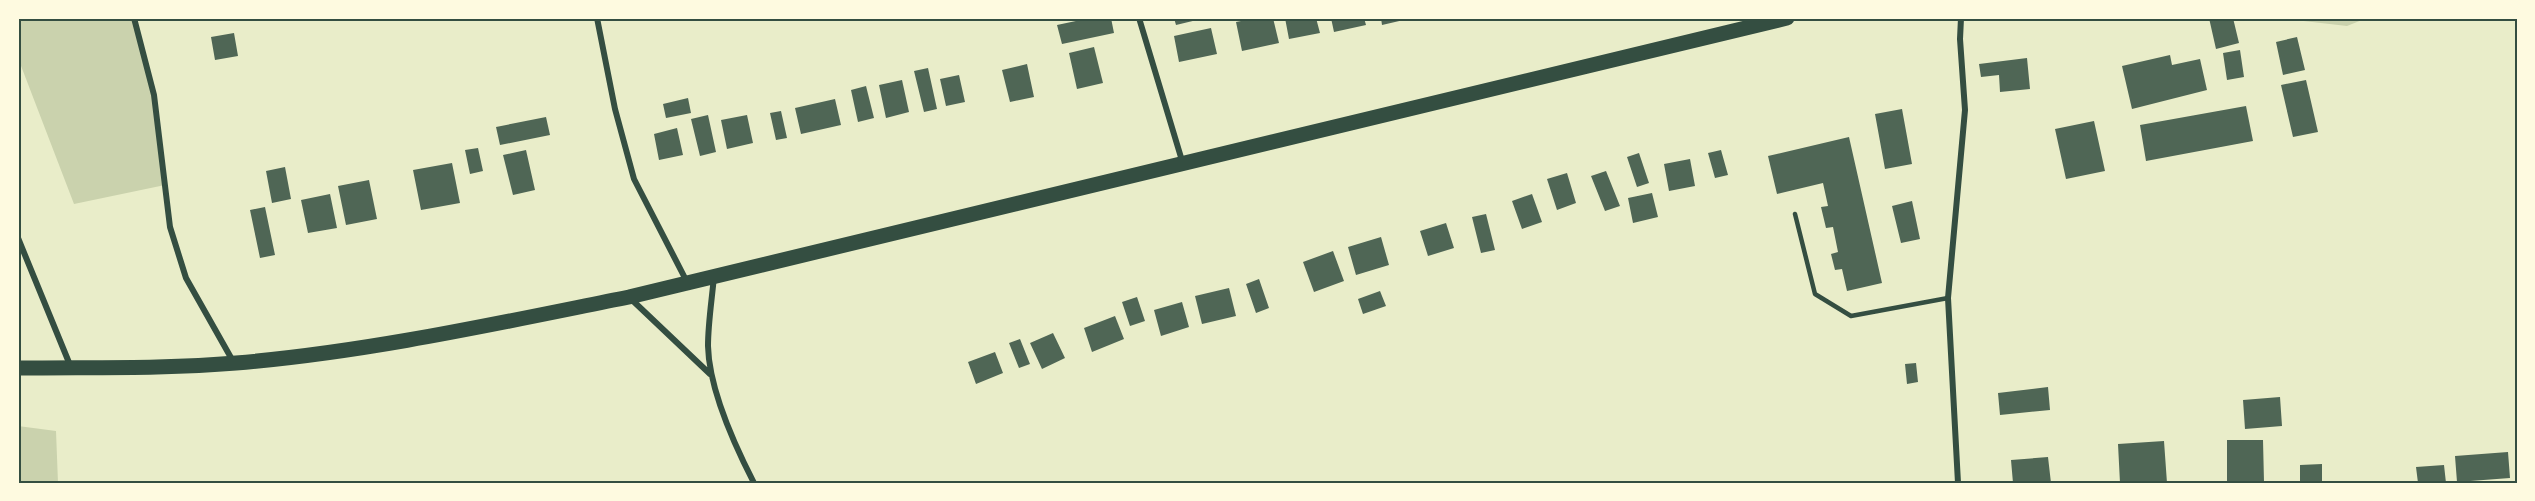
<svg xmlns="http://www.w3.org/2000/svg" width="2535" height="501" viewBox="0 0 2535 501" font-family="Bitter,serif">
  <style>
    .green { fill: #cad2ad }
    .building { fill: #4f6655 }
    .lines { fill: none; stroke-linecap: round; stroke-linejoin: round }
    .service { stroke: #344e41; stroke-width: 4.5 }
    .minor { stroke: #344e41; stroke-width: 6 }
    .primary { stroke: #344e41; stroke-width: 15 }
    .neatline { fill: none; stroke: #344e41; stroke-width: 2 }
  </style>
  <rect width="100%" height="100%" fill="#e9edc9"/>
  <!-- green -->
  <path class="green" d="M18,18H134L154,95L165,185L74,204L18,58Z
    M2277,18H2367L2347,26Z
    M18,426L56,431L58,483H18Z"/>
  <!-- building -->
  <path class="building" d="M1090,18H1111L1114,33L1062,44L1057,25Z
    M1174,18H1201V19L1176,25Z
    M1256,18H1273L1279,43L1242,51L1236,22Z
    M1285,18H1316L1320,33L1289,39Z
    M1331,18H1364L1366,25L1334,32Z
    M1381,18H1408V19L1382,25Z
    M2209,18H2233L2239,43L2216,49Z
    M1211,28L1217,54L1179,62L1174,36Z
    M234,33L238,56L215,60L211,37Z
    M2297,37L2305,70L2283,75L2276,42Z
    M1094,47L1103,83L1077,89L1069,53Z
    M2240,50L2244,77L2227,80L2223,53Z
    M2170,55L2172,65L2200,59L2207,90L2132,109L2122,66Z
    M2027,58L2030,89L2000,92L1999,75L1981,77L1979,64Z
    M1027,64L1034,97L1010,102L1002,70Z
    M928,68L937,109L924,112L914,71Z
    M959,75L965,102L946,106L940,79Z
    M902,80L909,112L886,118L879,85Z
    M2306,80L2318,132L2293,137L2281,85Z
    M866,86L874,118L858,122L851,90Z
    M688,98L691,113L666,118L663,104Z
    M835,99L841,125L801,134L795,108Z
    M2246,106L2253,141L2146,161L2140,125Z
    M1902,109L1912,164L1885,169L1875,114Z
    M781,111L787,138L776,140L770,113Z
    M708,115L716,152L700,156L691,119Z
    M747,115L753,143L727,149L721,120Z
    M546,117L550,135L500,145L496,127Z
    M2094,121L2105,171L2066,179L2055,129Z
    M677,128L683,155L659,160L654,134Z
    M1849,137L1882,283L1847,291L1842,269L1835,270L1831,254L1838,252L1833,227L1826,228L1821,207L1828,206L1823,183L1777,194L1768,156Z
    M478,148L483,171L470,174L465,150Z
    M526,150L535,190L513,195L503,155Z
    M1721,150L1728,175L1715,178L1708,153Z
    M1639,153L1649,183L1637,187L1627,157Z
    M1690,159L1695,186L1669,191L1664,164Z
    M452,163L460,203L421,210L413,170Z
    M285,167L291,199L272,203L266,171Z
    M1606,171L1620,206L1605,211L1591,176Z
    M1567,173L1576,203L1557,210L1547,179Z
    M369,180L377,219L346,225L338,186Z
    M1652,193L1658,217L1633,223L1628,198Z
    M330,194L337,228L308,233L301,200Z
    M1532,194L1542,222L1522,229L1512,201Z
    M1912,201L1920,239L1901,243L1892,206Z
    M265,207L275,255L260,258L250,210Z
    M1486,214L1495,250L1481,253L1472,217Z
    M1446,223L1454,248L1428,256L1420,231Z
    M1381,237L1389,265L1356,275L1348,247Z
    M1333,251L1344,281L1314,292L1303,262Z
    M1259,279L1269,308L1256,313L1246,284Z
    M1229,288L1236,316L1202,324L1195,296Z
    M1380,291L1386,306L1363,314L1358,299Z
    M1137,297L1145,321L1130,326L1122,302Z
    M1182,302L1189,327L1161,336L1154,310Z
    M1115,316L1124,339L1092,352L1084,328Z
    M1053,333L1065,358L1042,369L1030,343Z
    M1020,339L1030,364L1019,368L1009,343Z
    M995,352L1003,373L976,384L968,362Z
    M1916,363L1918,382L1907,384L1905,364Z
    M2048,387L2050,410L2000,415L1998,393Z
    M2280,397L2282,426L2245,429L2243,400Z
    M2227,440H2263L2264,482L2227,483Z
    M2164,441L2167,483H2120L2118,444Z
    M2508,452L2510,478L2457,482L2455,456Z
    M2048,457L2051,483H2013L2011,460Z
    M2322,464V483H2300V465Z
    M2444,465L2446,483H2418L2416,467Z"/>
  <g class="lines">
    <!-- service -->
    <path class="service" d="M1795,214L1815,294L1851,316L1948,298"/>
    <!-- minor -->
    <path class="minor" d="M134,18L154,95L170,227L186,278L234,363
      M597,18L615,109L634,179L687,282
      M1139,18L1183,164
      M18,238L70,365
      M714,276C712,299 708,323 708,346C709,389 734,444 754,483
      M631,299L710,374
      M1958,483L1948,298L1965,110L1960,39L1961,18"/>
    <!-- primary -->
    <path class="primary" d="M18,368C90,367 164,369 236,363C368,352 499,323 629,297L1787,18"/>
  </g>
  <!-- border -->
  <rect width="2535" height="501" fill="none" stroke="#fefae0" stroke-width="39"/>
  <rect x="20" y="20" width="2496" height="462" class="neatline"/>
</svg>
